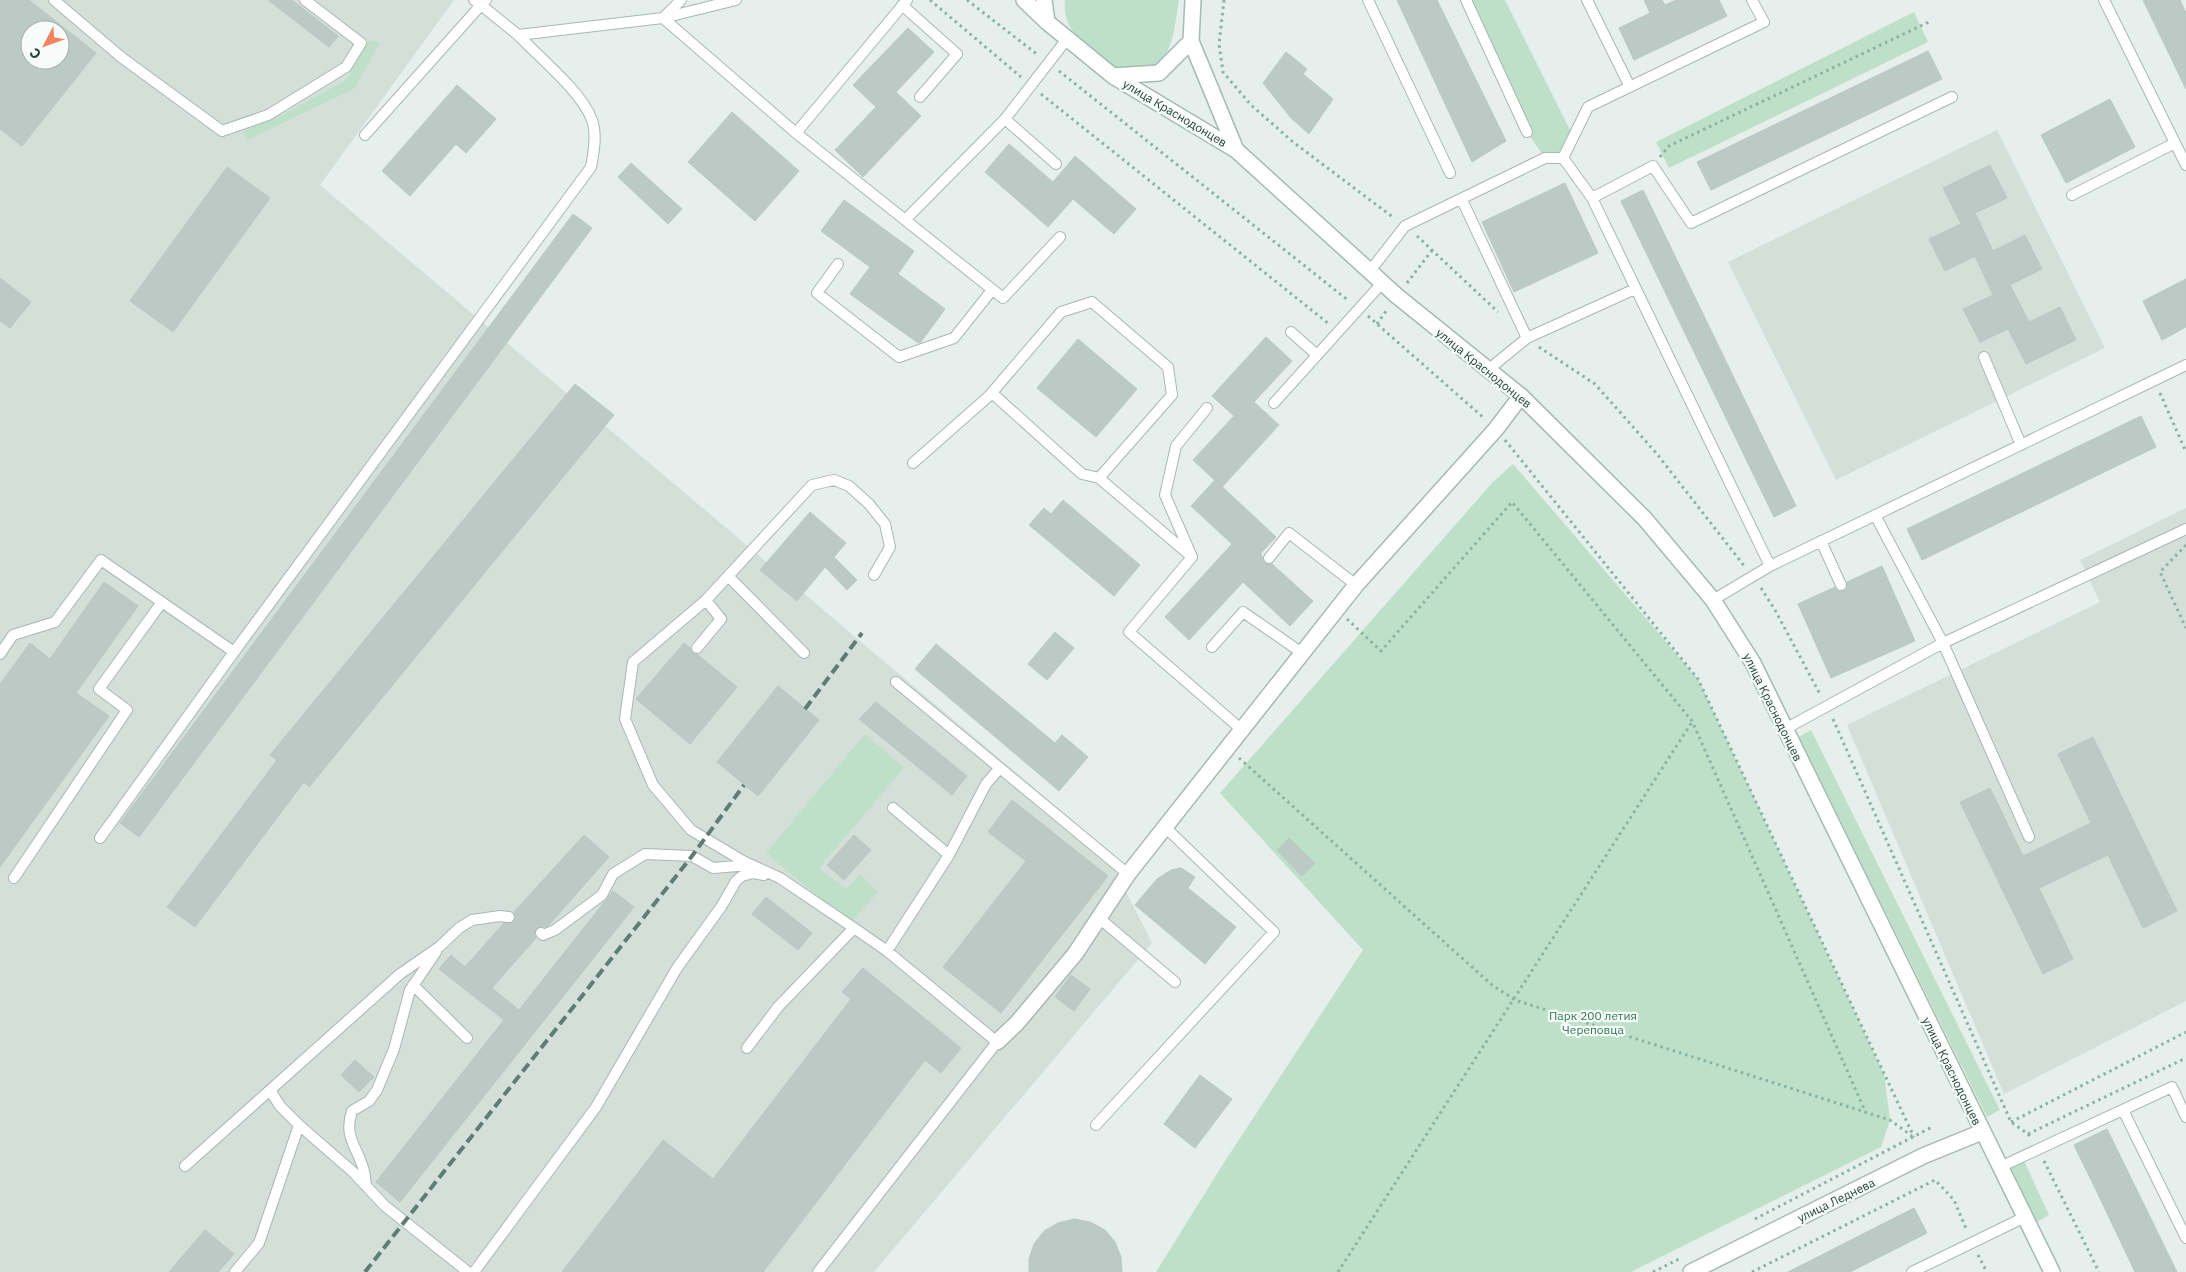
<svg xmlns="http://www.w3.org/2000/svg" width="2186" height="1272" viewBox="0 0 2186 1272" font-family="'IBM Plex Sans',sans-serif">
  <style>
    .built { fill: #d4dfda; fill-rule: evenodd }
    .green { fill: #bfe0c8 }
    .building { fill: #bbcac4; stroke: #b8c9c2; fill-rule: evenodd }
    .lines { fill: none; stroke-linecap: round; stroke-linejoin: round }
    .service-casing { stroke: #a8b8b2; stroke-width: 12 }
    .minor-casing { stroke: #a8b8b2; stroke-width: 18 }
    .tertiary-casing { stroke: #a8b8b2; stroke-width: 18 }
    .secondary-casing { stroke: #a4bbb3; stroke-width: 18 }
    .path { stroke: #86b3a5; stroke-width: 3; stroke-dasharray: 2.5 4; stroke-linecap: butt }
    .service { stroke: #fff; stroke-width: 10 }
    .minor { stroke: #fff; stroke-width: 15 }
    .tertiary { stroke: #fff; stroke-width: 15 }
    .secondary { stroke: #fff; stroke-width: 15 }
    .rail { stroke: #5f7d75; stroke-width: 4; stroke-dasharray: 10 5; stroke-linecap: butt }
    .labels { text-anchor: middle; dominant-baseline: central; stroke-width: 4.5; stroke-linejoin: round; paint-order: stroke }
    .street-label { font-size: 12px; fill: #24423a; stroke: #f7fbf9 }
    .park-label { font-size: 12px; fill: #2d7a4b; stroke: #f7fbf9 }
  </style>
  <rect width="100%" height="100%" fill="#e6efeb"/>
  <!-- built -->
  <path class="built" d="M0,0H454L320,185L1103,846L1152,943L874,1272H0ZM30,30H60V60H30Z
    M1997,130L2105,348L1836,480L1728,262Z
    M2186,508V1001L2004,1094L1847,725L2100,602L2080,560Z"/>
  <!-- green -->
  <path class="green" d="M1065,0H1179C1175,24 1174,47 1158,66L1115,69C1092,51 1061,34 1065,0Z
    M1466,0H1505L1573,136L1563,158H1545L1527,132Z
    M1914,12L1928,42L1669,168L1656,142Z
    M369,40L380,43L355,88L248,140L243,131L280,116L346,80Z
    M1513,464L1698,679L1884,1074L1890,1120L1881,1147L1631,1272H1156L1225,1161L1363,950L1220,793L1492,483Z
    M1811,730L2000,1110L1987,1117L1799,737Z
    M865,734L904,768L819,868L846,889L860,874L878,892L850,923L766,853Z
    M2024,1161L2049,1215L2035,1223L2008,1168Z"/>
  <!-- building -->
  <path class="building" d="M0,0H29L96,53L22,146L0,129ZM30,30H60V60H30Z
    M268,0H292L338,36L329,47Z
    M1397,0H1437L1506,141L1472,162Z
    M1644,0H1662L1665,5L1676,0H1719L1727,16L1634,60L1619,28L1650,13Z
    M2143,0H2180L2186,13V89Z
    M908,28L934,52L896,92L921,116L863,177L835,150L876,107L853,85Z
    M1928,51L1942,79L1711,190L1697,162Z
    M1286,52L1307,69L1303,74L1333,99L1309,134L1291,118L1263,83Z
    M457,85L496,119L466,153L456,144L410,196L382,171Z
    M2110,99L2135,147L2066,183L2041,135Z
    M732,112L799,171L755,221L688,162Z
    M1009,144L1053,182L1075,156L1136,209L1114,234L1073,199L1048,227L985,172Z
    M631,163L682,209L668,224L618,177Z
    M1990,165L2007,198L1975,213L1993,251L2025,235L2042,269L2010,285L2029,322L2060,307L2076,340L2026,364L2008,329L1980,342L1963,309L1993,295L1975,256L1945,271L1929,239L1961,224L1943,188Z
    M227,167L270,198L173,332L130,301Z
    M1565,183L1598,253L1514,292L1482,222Z
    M1643,190L1796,506L1774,517L1621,201Z
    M844,200L914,251L898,274L945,309L921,342L918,343L850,294L870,267L821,231Z
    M573,214L592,228L139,837L120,823Z
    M0,278L31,302L10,328L0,321Z
    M2186,279V327L2162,340L2143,301Z
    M1266,337L1292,361L1254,402L1279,425L1222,487L1193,460L1234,416L1212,396Z
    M1078,339L1137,389L1096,437L1037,388Z
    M575,384L614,415L309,787L304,782L195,927L167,907L277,760L270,755Z
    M2141,416L2156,447L1922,560L1907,529Z
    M1215,480L1276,537L1261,553L1264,563L1272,564L1313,601L1290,626L1243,582L1189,640L1165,617L1232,544L1191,506Z
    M1063,500L1140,565L1114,596L1029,525L1044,508L1051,514Z
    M810,512L846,543L834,557L857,580L847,590L825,567L797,601L760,570Z
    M1882,566L1915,641L1831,678L1798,604L1835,587L1837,591H1843L1847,589V582Z
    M104,582L138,606L76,693L109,716L0,867V684L30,643L50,659Z
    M1055,632L1074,648L1047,680L1028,664Z
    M684,643L690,648L692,653L698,655L737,687L690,744L636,699Z
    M936,644L1055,743L1062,735L1088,757L1059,791L915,669Z
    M778,686L819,720L758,796L717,762Z
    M876,702L967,776L952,795L859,719Z
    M2093,737L2177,911L2143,928L2108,855L2039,888L2073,959L2043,974L1960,802L1990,788L2023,856L2091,823L2058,754Z
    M1012,800L1108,876L1001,1013L943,967L1026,861L988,832Z
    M584,835L609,857L548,926L536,929L534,934L536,938L492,988L519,1010L613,891L634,907L400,1202L376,1182L504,1020L439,969L451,955L465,967L504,923L514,921L516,917L514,912Z
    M854,835L871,850L844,880L827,865Z
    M1289,838L1315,863L1302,876L1277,850Z
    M1181,868L1195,877L1188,888L1236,927L1205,964L1135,905L1157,879L1171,870Z
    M766,897L812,933L798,950L752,914Z
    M863,968L961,1048L941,1073L925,1060L763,1272H562L663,1140L713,1179L851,999L842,992Z
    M1071,975L1090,989L1074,1011L1055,997Z
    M355,1060L374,1077L359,1092L341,1075Z
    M1200,1075L1232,1099L1195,1148L1164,1124Z
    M2107,1129L2177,1272H2135L2096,1190L2074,1145Z
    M1914,1208L1927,1233L1850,1272H1788Z
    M1074,1219L1090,1222L1105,1230L1115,1242L1121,1257L1122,1272H1029V1259L1034,1244L1044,1231L1058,1223Z
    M205,1230L234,1254L218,1272H169Z"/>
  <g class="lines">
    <!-- service casing -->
    <g class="service-casing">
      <path id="service" d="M54,0L121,57L222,131L268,115L346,67L361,43L305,0
        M486,0L481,5L518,35L663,18L736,0
        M681,0L663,18L796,133
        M907,0L796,133L1003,298L1060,237
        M1368,0L1450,173
        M1466,0L1527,132
        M1587,0L1630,87
        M2104,0L2186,165
        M902,5L957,54L920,97
        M1005,119L1056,164
        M365,135L481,5L474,0
        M1563,158L1588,107L1764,22L1752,0
        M2072,195L2175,143
        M1592,198L1653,166L1691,223L1952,97
        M1462,200L1527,338
        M905,220L1005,119L1067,39
        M838,264L817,293L899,357L954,338L992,290
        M1370,271L1405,226L1545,158H1563L1592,198L1770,566
        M1291,332L1317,355
        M1984,357L2021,445
        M1489,369L1527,338L1635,289
        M992,393L1082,474L1099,478
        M1274,403L1383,282
        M1207,408L1176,446L1165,495L1192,557L1129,632L1242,730
        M913,463L989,396L1061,312L1092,302L1168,367L1172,395L1099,478L1192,557
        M1821,541L1841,585
        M1269,558L1289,533L1356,585
        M728,576L804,653
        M1713,600L1770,566L2186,365
        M1212,647L1243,612L1302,653
        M697,648L721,619L706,600
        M0,654L13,635L55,622L101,560L234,652
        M896,682L1128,874
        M1785,729L1943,643L1875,515
        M2029,837L1943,643L2186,529
        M100,838L234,652L591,167C594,152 597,134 592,120C582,92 539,57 518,35
        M949,855L986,784L999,769
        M14,878L127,710L99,689L162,602
        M1099,918L1175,982
        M541,933L543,935L555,930L602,895L613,874L645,854L692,856L713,868L750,865
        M887,951L949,855L893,808
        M413,985L467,1038
        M747,1048L778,1007L854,928
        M270,1090L280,1106L299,1125L353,1172L385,1206L468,1272
        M2123,1110L2186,1238
        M1096,1125L1274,932L1166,828
        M185,1166L400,974L439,947L459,928L472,920L500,916L509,917
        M2000,1167L2172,1087L2186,1117
        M366,1186C365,1179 365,1171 362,1165C355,1144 344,1135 352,1111L369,1101L377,1090L394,1049L410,990L436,952
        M235,1272L259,1243L299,1125
        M474,1272L596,1107L677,968L721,907L736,881L742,876L753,873L764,875
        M818,1272L997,1042L887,951L854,928L780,878L743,861L691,830L653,785L625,719L633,662L706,600L812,485L834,480L849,486L869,504L885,524L890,547L874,575
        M1912,1272L2025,1217"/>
    </g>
    <!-- minor casing -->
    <g class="minor-casing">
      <path id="minor" d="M997,1042L1017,1023L1075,954L1128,874L1356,585L1496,429L1521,396"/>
    </g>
    <!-- tertiary casing -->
    <g class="tertiary-casing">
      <path id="tertiary" d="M1691,1272L1923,1156L1982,1132"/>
    </g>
    <!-- secondary casing -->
    <g class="secondary-casing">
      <path id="secondary" d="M1024,0L1047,22
        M1044,0L1047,22L1113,76L1159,73L1191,41L1193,0
        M1191,41L1236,150
        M1113,76L1236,150L1397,296L1521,396L1645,519L1713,600L1753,663L2052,1272"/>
    </g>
    <!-- path -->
    <path class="path" d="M930,0L1021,77
      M967,0L1038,55
      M1224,0L1219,44L1223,72L1251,105L1293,142L1394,218
      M1059,71L1349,301
      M1041,94L1329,324
      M1660,157L1669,146L1931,21
      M1417,236L1498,312
      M1407,283L1433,249
      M1368,316L1485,419
      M1377,324L1388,308
      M1539,347L1595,384L1657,454L1745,567
      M2160,393L2186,452
      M1505,440L1698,679L1914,1137
      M2186,545L2160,572L2186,628
      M1761,588L1775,610L1821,696
      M1347,619L1381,651L1512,502L1692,721L1866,1113
      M1833,719L2011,1122L2028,1134L2031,1138
      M1239,758L1492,985L1515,1000L1890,1120L1912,1136
      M2011,1122L2186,1032
      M2028,1134L2186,1058
      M2044,1161L2099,1272
      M1755,1219L1932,1127
      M1978,1255L1987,1272
      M1338,1272L1692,722
      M1653,1272L1681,1258
      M1752,1272L1935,1180L1954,1200L1967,1231"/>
    <!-- service -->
    <use href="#service" class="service"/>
    <!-- minor -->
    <use href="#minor" class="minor"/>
    <!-- tertiary -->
    <use href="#tertiary" class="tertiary"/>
    <!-- secondary -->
    <use href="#secondary" class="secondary"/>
    <!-- rail -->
    <path class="rail" d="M805,709L862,633
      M365,1272L692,856L744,785"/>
  </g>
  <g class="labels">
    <!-- street labels -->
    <g class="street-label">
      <text transform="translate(1175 113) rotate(31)">улица Краснодонцев</text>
      <text transform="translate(1484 368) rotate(39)">улица Краснодонцев</text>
      <text transform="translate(1773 707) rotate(64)">улица Краснодонцев</text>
      <text transform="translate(1952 1071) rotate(64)">улица Краснодонцев</text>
      <text transform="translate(1836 1200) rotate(-26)">улица Леднева</text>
    </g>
    <!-- park labels -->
    <g class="park-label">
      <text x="1593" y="1015">Парк 200 летия<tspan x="1593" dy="14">Череповца</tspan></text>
    </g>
  </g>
  <!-- north arrow -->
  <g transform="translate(45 45) rotate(229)"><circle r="24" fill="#f7fbf9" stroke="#a3b1ad"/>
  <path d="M0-4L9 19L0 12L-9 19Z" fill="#f4845f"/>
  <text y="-8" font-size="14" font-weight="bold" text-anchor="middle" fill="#24423a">С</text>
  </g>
</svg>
